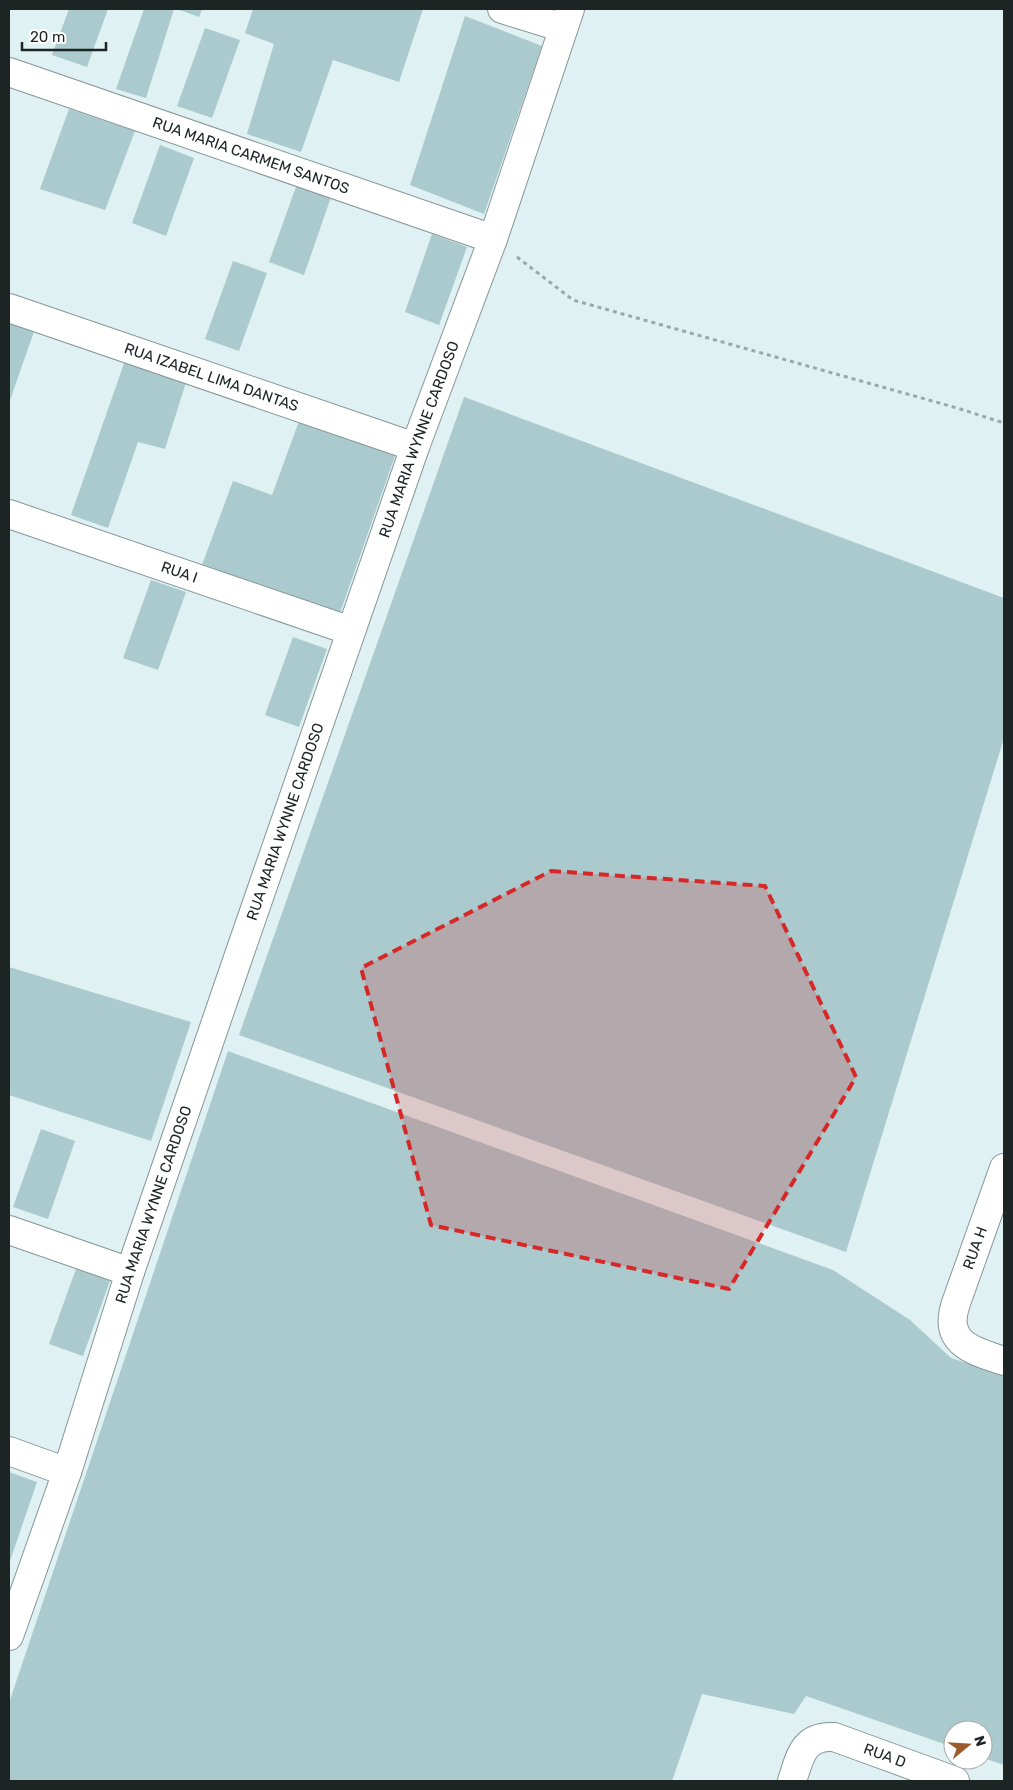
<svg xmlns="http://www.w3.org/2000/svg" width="1013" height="1790" viewBox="0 0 1013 1790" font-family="Rubik,sans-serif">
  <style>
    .green { fill: #aacacd }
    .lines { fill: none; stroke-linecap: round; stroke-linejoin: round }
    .street-casing { stroke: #869698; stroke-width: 30 }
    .path { stroke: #9aa8a9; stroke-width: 3; stroke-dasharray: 4 4; stroke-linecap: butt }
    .street { stroke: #fff; stroke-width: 28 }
    .marked { fill: #d62828; fill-opacity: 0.2; stroke: #d62828; stroke-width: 4; stroke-dasharray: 10 6; stroke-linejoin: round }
    .labels { text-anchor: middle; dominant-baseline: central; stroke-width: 5; stroke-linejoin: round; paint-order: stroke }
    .street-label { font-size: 15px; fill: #1d2424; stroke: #fff }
  </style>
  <rect width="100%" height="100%" fill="#dff1f2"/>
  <!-- green -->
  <path class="green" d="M69,9H108L87,67L52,55Z
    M144,9H174L146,98L116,89Z
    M177,9H202L199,17Z
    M253,9H423L399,82L333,60L301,152L247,134L274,44L245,33Z
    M465,16L542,46L484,214L410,185Z
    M205,28L240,40L212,118L177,106Z
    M69,109L135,131L105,210L40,189Z
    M160,145L194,158L166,236L132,223Z
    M297,184L331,197L304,275L269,262Z
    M432,234L467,247L439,325L405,312Z
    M233,261L267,273L239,351L205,339Z
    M9,313L37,323L9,403Z
    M128,352L188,376L165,449L138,442L108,528L71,515Z
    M464,397L1004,598V738L846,1252L239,1035Z
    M302,413L397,450L340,613L202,565L233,481L272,495Z
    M151,580L186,592L158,670L123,658Z
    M293,637L327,649L299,727L265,715Z
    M9,967L191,1022L151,1141L9,1095Z
    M228,1051L833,1270L910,1320L951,1358L1004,1375V1765L983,1758V1730H953V1747L806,1696L794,1714L702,1694L672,1781H9V1703Z
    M41,1129L75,1141L48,1219L13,1207Z
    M77,1266L111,1278L83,1356L49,1344Z
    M9,1472L37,1482L9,1564Z"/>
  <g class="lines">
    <!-- street casing -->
    <g class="street-casing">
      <g id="street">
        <path d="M502,9L563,28"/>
        <path id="s1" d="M9,72L493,239"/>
        <path id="s2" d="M9,308L415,447"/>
        <path id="s3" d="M9,514L351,631"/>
        <path d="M1004,1168L956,1303C942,1344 974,1351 1004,1361"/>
        <path d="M9,1230L130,1272"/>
        <path d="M9,1451L67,1472"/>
        <path id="s4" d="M9,1636L67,1472L130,1272L239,955L415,447L493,239L570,9"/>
        <path id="s5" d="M792,1781C800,1757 803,1735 834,1737L955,1781"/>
      </g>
    </g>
    <!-- path -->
    <path class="path" d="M517,257L573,300L957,408L1004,423"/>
    <!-- street -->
    <use href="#street" class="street"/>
  </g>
  <!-- marked area -->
  <path class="marked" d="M551,871L765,886L856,1077L729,1289L431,1225L361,968Z"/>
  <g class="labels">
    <!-- street labels -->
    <g class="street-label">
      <text stroke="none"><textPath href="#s1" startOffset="256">RUA MARIA CARMEM SANTOS</textPath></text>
      <text stroke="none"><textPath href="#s2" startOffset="214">RUA IZABEL LIMA DANTAS</textPath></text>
      <text stroke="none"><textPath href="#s4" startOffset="1265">RUA MARIA WYNNE CARDOSO</textPath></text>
      <text stroke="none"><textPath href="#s3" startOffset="180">RUA I</textPath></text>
      <text stroke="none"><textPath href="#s4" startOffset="860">RUA MARIA WYNNE CARDOSO</textPath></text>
      <text stroke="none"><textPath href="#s4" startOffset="455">RUA MARIA WYNNE CARDOSO</textPath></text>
      <text transform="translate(975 1248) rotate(-70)">RUA H</text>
      <text stroke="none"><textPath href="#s5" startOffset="122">RUA D</textPath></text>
    </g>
  </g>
  <!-- border -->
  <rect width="1013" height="1790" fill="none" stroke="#1d2424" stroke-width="20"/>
  <!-- north arrow -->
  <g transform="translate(968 1745) rotate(72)"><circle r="24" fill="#ffffff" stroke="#a5a7a7"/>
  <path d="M0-4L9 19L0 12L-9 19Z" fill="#9d5a2a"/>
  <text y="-8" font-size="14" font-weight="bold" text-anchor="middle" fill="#1d2424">N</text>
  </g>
  <!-- scale -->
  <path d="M22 42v8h84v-8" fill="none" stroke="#1d2424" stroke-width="2.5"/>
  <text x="30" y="42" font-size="15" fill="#1d2424" stroke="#ffffff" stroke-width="4" paint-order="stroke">20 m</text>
</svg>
